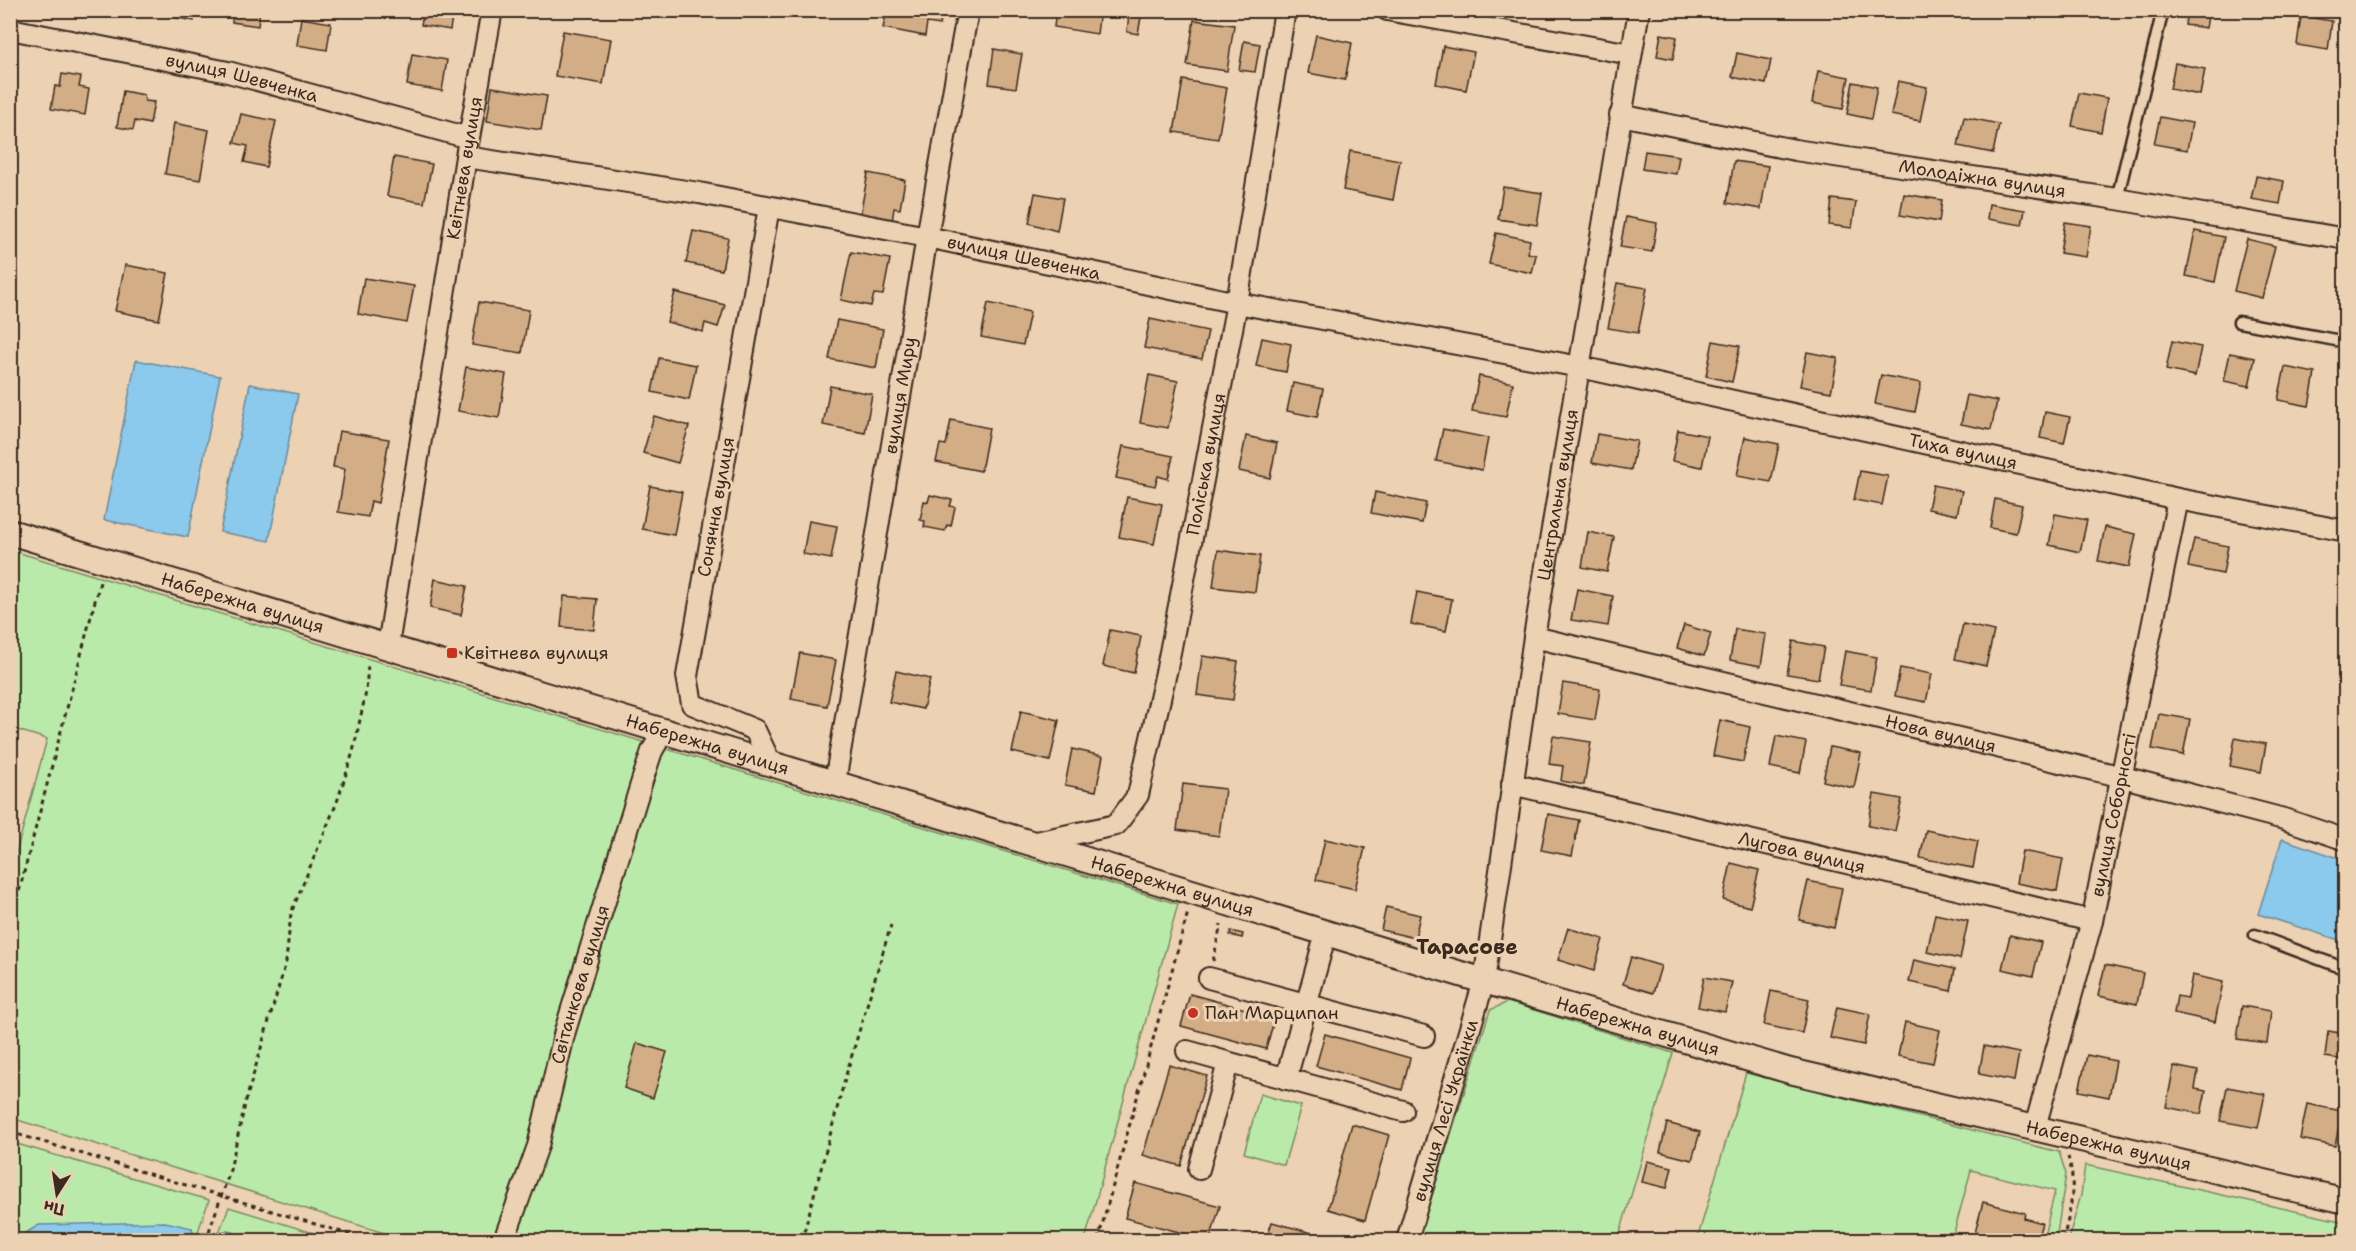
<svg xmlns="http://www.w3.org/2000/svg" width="2356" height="1251" viewBox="0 0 2356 1251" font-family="'Shantell Sans',sans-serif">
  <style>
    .green { fill: #baeaa9; stroke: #7a8a64; stroke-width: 1.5 }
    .water { fill: #8bcaec; stroke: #6b8a9a; stroke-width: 1.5 }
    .building { fill: #d3ad85; stroke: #3b2a1e; stroke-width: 1.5 }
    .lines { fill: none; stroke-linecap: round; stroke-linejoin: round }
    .service-casing { stroke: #3b2a1e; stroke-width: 15 }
    .minor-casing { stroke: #3b2a1e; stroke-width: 24 }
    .tertiary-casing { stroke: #3b2a1e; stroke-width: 28 }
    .path { stroke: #3b2a1e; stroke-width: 3; stroke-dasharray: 4.5 4.5; stroke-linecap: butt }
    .service { stroke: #ecd1b3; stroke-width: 10 }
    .minor { stroke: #ecd1b3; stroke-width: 20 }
    .tertiary { stroke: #ecd1b3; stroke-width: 24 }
    .poi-dot { fill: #c8321e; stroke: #ecd1b3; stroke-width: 2 }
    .labels { text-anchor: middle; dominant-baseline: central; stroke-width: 6; stroke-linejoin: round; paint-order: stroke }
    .street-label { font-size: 18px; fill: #3b2a1e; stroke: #ecd1b3 }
    .poi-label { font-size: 18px; fill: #3b2a1e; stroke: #ecd1b3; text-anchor: start }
    .quarter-label { font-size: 21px; font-weight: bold; fill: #3b2a1e; stroke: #ecd1b3 }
  </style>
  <rect width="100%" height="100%" fill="#ecd1b3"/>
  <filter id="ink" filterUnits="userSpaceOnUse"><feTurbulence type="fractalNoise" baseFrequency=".0167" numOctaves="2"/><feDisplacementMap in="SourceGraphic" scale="12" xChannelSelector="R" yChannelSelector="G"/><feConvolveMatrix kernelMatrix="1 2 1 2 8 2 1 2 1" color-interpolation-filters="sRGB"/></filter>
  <g filter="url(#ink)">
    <!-- green -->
    <path class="green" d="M10,550L1178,904L1085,1240H407L11,1118V872L47,739L11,728Z
      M1508,1002L1673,1053L1618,1240H1418L1490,1010Z
      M1746,1073L2059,1152L2066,1174L2056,1240H2043L2055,1191L1971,1170L1952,1240H1697Z
      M1260,1094L1301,1106L1284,1165L1244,1153Z
      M10,1142L209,1200L195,1240L192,1228L11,1240Z
      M2085,1165L2345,1222V1240H2068L2081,1195Z
      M229,1207L336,1240H253L227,1231L218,1235Z"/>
    <!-- water -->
    <path class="water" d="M136,360L220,376L188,537L104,520Z
      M250,384L298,394L269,541L220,532Z
      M2282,839L2345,860V942L2258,914Z
      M165,1222L192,1228L194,1240H14L39,1225Z
      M227,1230L253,1240H215L218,1235Z"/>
    <!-- building -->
    <path class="building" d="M167,10H196L194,21L166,16Z
      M233,10H260L258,26L232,22Z
      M424,10H453L450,30L421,25Z
      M887,10H943L940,25L927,23L925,36L883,28Z
      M1056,10H1100L1097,34L1054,27Z
      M2187,10H2209L2206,28L2185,25Z
      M1129,15L1141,17L1138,34L1127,32Z
      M2301,16L2332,21L2328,50L2297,45Z
      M301,18L331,23L327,50L297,45Z
      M1194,20L1234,25L1227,71L1187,65Z
      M563,31L611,39L603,84L555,76Z
      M1661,34L1677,37L1673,59L1657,56Z
      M1316,35L1352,43L1345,80L1308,73Z
      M1244,41L1260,44L1255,72L1239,70Z
      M1443,46L1474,52L1466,90L1436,84Z
      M994,49L1022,54L1016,88L989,84Z
      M1737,53L1771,60L1766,84L1732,77Z
      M412,54L447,60L442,91L407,85Z
      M2175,63L2205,69L2200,95L2170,89Z
      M1818,71L1849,77L1843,109L1812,103Z
      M62,74L81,77L79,87L89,89L85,115L51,109L55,86L60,87Z
      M1183,80L1227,88L1218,139L1174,132Z
      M1898,81L1927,87L1920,121L1891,115Z
      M1853,82L1877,87L1871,119L1847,114Z
      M492,87L547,96L541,130L487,121Z
      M123,91L144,95L145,101L154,102L150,124L135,121L133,130L117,127Z
      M2079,93L2107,98L2101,132L2072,126Z
      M241,114L276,121L266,167L244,162L248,146L234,143Z
      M1964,117L1999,124L1993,153L1958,146Z
      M2160,117L2192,123L2187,150L2154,144Z
      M174,123L209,130L200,180L165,174Z
      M1350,151L1400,160L1393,200L1343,190Z
      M1645,151L1679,156L1676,174L1642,169Z
      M394,157L432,164L424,203L387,196Z
      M1734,161L1768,166L1761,209L1727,203Z
      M2343,170H2346V203L2337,201Z
      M868,173L905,180L900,209L894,208L892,222L860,215Z
      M2256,176L2284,181L2280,204L2251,199Z
      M1503,187L1542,193L1537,225L1498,219Z
      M1035,193L1063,198L1057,231L1029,223Z
      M1904,194L1942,200L1939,222L1900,215Z
      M1832,199L1856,202L1852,228L1829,225Z
      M1989,204L2025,210L2022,225L1987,219Z
      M1626,217L1657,223L1652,252L1620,247Z
      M2065,222L2091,226L2086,257L2060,253Z
      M693,231L728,238L722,270L686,263Z
      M2195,231L2224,237L2215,282L2186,276Z
      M1496,233L1530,240L1528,253L1536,255L1532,273L1489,264Z
      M2247,239L2275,246L2262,298L2234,291Z
      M851,252L890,259L883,295L874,294L871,306L841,300Z
      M125,265L168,273L159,320L115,311Z
      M364,278L414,286L407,323L358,314Z
      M1617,283L1647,288L1638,333L1608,328Z
      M675,292L725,305L718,327L705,323L703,332L667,322Z
      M479,302L529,310L522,353L472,345Z
      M988,303L1030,312L1023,345L981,337Z
      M1150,319L1208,331L1202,359L1144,348Z
      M837,320L883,329L876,368L829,359Z
      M1262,338L1291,344L1286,372L1256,366Z
      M1713,341L1740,346L1732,382L1706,376Z
      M2172,341L2201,347L2195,376L2166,370Z
      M1807,352L1838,358L1831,392L1800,386Z
      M2230,353L2255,358L2249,386L2224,381Z
      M659,358L696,365L689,400L652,392Z
      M466,367L506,374L499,418L458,411Z
      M2285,367L2315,373L2309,406L2278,400Z
      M1149,375L1178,381L1168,428L1140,423Z
      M1881,375L1921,383L1915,412L1875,404Z
      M1479,376L1513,383L1506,417L1472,411Z
      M1293,383L1323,389L1317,417L1287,411Z
      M830,386L872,394L865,433L823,425Z
      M1967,395L1997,401L1991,430L1961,424Z
      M2045,412L2070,417L2064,443L2040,438Z
      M654,416L689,426L678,463L643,453Z
      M951,420L989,428L981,471L936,462L940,444L946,445Z
      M1443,429L1488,438L1482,470L1436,461Z
      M1678,430L1708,436L1702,467L1672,461Z
      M339,431L389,439L378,503L371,501L368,517L338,512L345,469L333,467Z
      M1597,434L1637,441L1631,470L1592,463Z
      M1246,436L1277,443L1270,478L1239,471Z
      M1745,437L1779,444L1771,482L1737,476Z
      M1123,446L1173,456L1168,479L1158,476L1155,486L1116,478Z
      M1860,471L1888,476L1882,505L1854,500Z
      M1933,485L1962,491L1957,515L1928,509Z
      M650,486L682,492L674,535L642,529Z
      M1375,492L1426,503L1422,523L1371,513Z
      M930,495L952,500L950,506L955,507L951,526L947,525L945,531L924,527L925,521L920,520L924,501L928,502Z
      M1127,497L1162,504L1154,544L1119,537Z
      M1995,499L2022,505L2016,533L1990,528Z
      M2055,514L2087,520L2080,552L2049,545Z
      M809,521L837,526L831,559L803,554Z
      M2105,527L2136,534L2129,567L2098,561Z
      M1588,532L1614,537L1607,572L1582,567Z
      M2194,539L2228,546L2223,574L2188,567Z
      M1218,550L1260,556L1255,592L1213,587Z
      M435,579L467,586L461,615L430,608Z
      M2346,582V612L2340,611Z
      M1577,589L1613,596L1608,626L1571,620Z
      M1417,592L1452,599L1446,631L1411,624Z
      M564,596L597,599L594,630L561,627Z
      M1963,624L1994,631L1986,666L1955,659Z
      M1684,625L1711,633L1704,656L1677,648Z
      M1735,629L1766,634L1761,666L1730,660Z
      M1110,630L1141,636L1134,673L1103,666Z
      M1793,641L1824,647L1818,679L1787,674Z
      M1845,651L1877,657L1871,690L1839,685Z
      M800,653L836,660L827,706L791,699Z
      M1202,656L1238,661L1233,700L1197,695Z
      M1900,668L1932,674L1926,702L1895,696Z
      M896,671L930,679L923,709L889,702Z
      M1563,683L1600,689L1595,720L1558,714Z
      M1021,711L1059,720L1050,761L1012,752Z
      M2159,714L2190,719L2183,755L2152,749Z
      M1720,720L1750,727L1743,762L1713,756Z
      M1553,736L1591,742L1584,785L1561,781L1563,766L1549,764Z
      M1776,736L1806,742L1800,773L1770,767Z
      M2235,738L2266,744L2261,772L2230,766Z
      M1830,747L1861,753L1854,788L1823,781Z
      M1072,749L1103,756L1096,791L1065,785Z
      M1183,784L1225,789L1219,836L1177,830Z
      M1874,794L1902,799L1895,831L1868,826Z
      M1548,814L1579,820L1572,856L1541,850Z
      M1926,830L1978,841L1973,868L1920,858Z
      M1325,839L1365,848L1355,889L1316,880Z
      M2022,851L2063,859L2057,891L2016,883Z
      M1731,863L1759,870L1750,907L1723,900Z
      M1808,881L1842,888L1834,928L1799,920Z
      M1386,907L1420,915L1415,938L1381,930Z
      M1935,914L1968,921L1960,959L1927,952Z
      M1568,928L1603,939L1594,971L1558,960Z
      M1231,931L1243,934L1242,938L1230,935Z
      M2010,935L2041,942L2033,976L2002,969Z
      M1631,957L1661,966L1653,993L1623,984Z
      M1914,960L1955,969L1951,991L1909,982Z
      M2105,965L2143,973L2137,1004L2098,996Z
      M2192,975L2223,982L2215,1022L2174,1013L2177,996L2188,998Z
      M1704,977L1732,982L1725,1012L1698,1007Z
      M1771,991L1809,999L1802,1033L1764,1025Z
      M1190,994L1275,1017L1266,1049L1181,1026Z
      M2242,1006L2271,1011L2267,1043L2237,1039Z
      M1837,1007L1870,1014L1864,1045L1830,1038Z
      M1905,1022L1940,1030L1933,1063L1898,1056Z
      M2328,1031L2346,1034V1060L2325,1057Z
      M1325,1034L1410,1058L1402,1090L1316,1066Z
      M637,1043L667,1052L653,1098L624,1088Z
      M1984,1046L2019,1053L2014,1081L1979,1074Z
      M2087,1055L2116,1061L2109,1097L2079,1091Z
      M1169,1065L1207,1076L1181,1166L1143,1155Z
      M2174,1066L2198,1071L2195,1089L2206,1091L2201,1114L2166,1107Z
      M2227,1087L2265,1094L2258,1128L2220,1121Z
      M2307,1104L2342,1111L2335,1146L2300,1139Z
      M1667,1123L1700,1132L1692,1160L1660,1152Z
      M1352,1124L1389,1135L1365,1220L1328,1209Z
      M1647,1161L1672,1167L1667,1188L1642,1182Z
      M1135,1183L1220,1206L1210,1240L1125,1218Z
      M1983,1202L2025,1213L2024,1218L2042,1223L2037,1240H1995L1975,1233Z
      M1272,1222L1337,1240H1266Z"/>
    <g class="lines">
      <!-- service casing -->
      <g class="service-casing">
        <path id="service" d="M2117,199L2163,10
          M2239,322L2346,342
          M2255,935L2346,969"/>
      </g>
      <!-- minor casing -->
      <g class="minor-casing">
        <g id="minor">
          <path d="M1387,10L1631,54"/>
          <path id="s1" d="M10,29L228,72L469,138"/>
          <path id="s2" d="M1620,115L1795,150L2117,199L2346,239"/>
          <path id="s3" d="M466,157L699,193L927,237L1237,303L1580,367L2178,499L2346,531"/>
          <path d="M769,207L687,676L692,704L755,730L770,762"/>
          <path id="s4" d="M1534,637L2123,777L2284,819L2346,840"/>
          <path id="s5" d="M388,646L469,138L492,10"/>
          <path id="s6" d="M835,782L927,237L968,10"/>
          <path id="s7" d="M1512,784L2092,921"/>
          <path id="s8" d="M1031,843L1116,825L1138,795L1167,668L1237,303L1285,10"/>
          <path d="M1209,978L1424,1036"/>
          <path d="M1187,1051L1403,1111"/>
          <path d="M1286,1079L1326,933"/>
          <path id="s9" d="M2035,1127L2092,921L2178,499"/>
          <path d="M1199,1169L1228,1063"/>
          <path id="s10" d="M504,1240L538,1146L565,1031L642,781L652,751L664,730"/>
          <path id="s11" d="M1407,1240L1484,981L1534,637L1639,10"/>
        </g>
      </g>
      <!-- tertiary casing -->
      <g class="tertiary-casing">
        <g id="tertiary">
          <path id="s12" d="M10,532L1464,975L1790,1071L2346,1201"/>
        </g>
      </g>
      <!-- path -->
      <path class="path" d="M10,926L100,582
        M1213,961L1221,924
        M10,1132L368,1240
        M206,1240L229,1174L246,1100L286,962L291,913L337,802L353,752L366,692L368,663
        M802,1240L846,1075L891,925
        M1098,1240L1188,912
        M2063,1240C2070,1213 2077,1184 2068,1157"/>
      <!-- service -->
      <use href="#service" class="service"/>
      <!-- minor -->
      <use href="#minor" class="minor"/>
      <!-- tertiary -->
      <use href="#tertiary" class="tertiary"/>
    </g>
  </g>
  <!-- markers -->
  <g class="poi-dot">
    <rect x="446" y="647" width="12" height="12" rx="3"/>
    <circle cx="1193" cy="1013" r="6"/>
  </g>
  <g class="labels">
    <!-- street labels -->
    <g class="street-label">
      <text stroke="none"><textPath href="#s1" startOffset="237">вулиця Шевченка</textPath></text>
      <text stroke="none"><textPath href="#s5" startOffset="484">Квітнева вулиця</textPath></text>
      <text stroke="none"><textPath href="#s2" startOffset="368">Молодіжна вулиця</textPath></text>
      <text stroke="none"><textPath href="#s3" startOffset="567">вулиця Шевченка</textPath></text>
      <text stroke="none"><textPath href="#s6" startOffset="392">вулиця Миру</textPath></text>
      <text stroke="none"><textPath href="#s3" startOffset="1526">Тиха вулиця</textPath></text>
      <text stroke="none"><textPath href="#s8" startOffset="462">Поліська вулиця</textPath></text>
      <text stroke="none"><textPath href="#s11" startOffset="762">Центральна вулиця</textPath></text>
      <text transform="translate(716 507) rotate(-80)">Сонячна вулиця</text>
      <text stroke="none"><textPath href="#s12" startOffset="243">Набережна вулиця</textPath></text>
      <text stroke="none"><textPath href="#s4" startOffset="418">Нова вулиця</textPath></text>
      <text stroke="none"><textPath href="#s12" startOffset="729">Набережна вулиця</textPath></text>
      <text stroke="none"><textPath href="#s9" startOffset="322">вулиця Соборності</textPath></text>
      <text stroke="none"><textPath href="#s7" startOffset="298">Лугова вулиця</textPath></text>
      <text stroke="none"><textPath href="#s12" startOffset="1215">Набережна вулиця</textPath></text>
      <text stroke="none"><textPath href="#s10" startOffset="267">Світанкова вулиця</textPath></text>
      <text stroke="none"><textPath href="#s12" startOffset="1701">Набережна вулиця</textPath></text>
      <text stroke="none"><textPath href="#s11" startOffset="135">вулиця Лесі Українки</textPath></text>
      <text stroke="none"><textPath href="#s12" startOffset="2187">Набережна вулиця</textPath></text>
    </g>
    <!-- poi labels -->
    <g class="poi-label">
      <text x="464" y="653">Квітнева вулиця</text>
      <text x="1205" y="1013">Пан Марципан</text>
    </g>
    <!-- quarter labels -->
    <g class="quarter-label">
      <text x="1467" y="947">Тарасове</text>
    </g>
  </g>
  <!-- margin -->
  <rect width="2356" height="1251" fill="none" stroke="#ecd1b3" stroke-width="36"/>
  <rect x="18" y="18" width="2320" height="1215" fill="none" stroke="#3b2a1e" stroke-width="2" filter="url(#ink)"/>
  <!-- north arrow -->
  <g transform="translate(57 1194) rotate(192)" stroke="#ecd1b3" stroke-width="4.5" paint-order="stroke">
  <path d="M0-4.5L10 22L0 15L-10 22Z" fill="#3b2a1e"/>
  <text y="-9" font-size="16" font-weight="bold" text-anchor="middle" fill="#3b2a1e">Пн</text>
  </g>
</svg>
